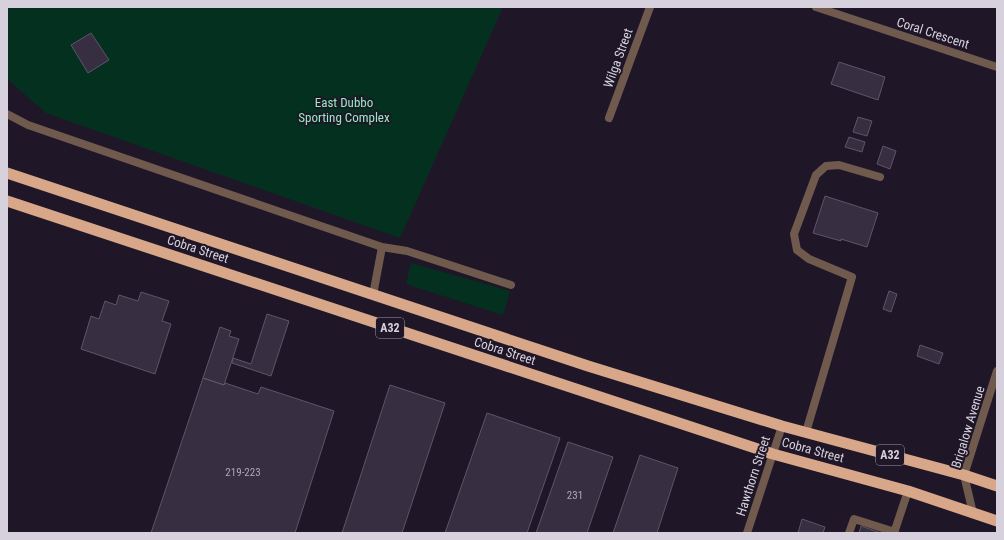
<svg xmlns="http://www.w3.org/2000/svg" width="1004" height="540" viewBox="0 0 1004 540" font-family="'Roboto Condensed',sans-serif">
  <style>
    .green { fill: #04311f }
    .building { fill: #372f41; stroke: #5d5568 }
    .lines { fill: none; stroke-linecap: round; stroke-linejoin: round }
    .service { stroke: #705a4d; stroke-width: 8 }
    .minor { stroke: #705a4d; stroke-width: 8 }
    .trunk { stroke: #d8a688; stroke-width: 11 }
    .labels { text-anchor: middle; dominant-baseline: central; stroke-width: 4; stroke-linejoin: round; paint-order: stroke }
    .number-label { font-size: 11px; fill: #aea8b5 }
    .shield { fill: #1f1728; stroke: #9f99a6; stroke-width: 1 }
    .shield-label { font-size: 12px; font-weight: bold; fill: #d6d1dc }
    .street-label { font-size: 13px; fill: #d6d1dc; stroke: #1f1728 }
    .park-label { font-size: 13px; fill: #91ebbe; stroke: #1f1728 }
  </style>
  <rect width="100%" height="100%" fill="#1f1728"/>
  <!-- green -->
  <path class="green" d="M7,7H503L400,238L46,113L7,79Z
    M411,263L510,291L503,315L406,284Z"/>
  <!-- building -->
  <path class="building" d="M91,33L109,60L88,73L71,45Z
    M839,62L885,77L878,100L831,84Z
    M858,117L872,121L867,136L853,132Z
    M849,137L865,142L862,152L845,147Z
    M883,146L896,151L890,169L877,164Z
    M825,196L878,213L867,247L841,239V241L813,233Z
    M889,291L897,294L891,312L883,309Z
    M141,292L169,301L162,321L171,324L155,374L81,349L91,316L99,319L105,301L116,305L119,295L138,301Z
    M267,314L289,321L271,376L232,363L233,358L251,364Z
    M220,327L231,331L229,336L239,339L224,385L203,378Z
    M920,345L943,353L939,364L917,356Z
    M203,378L224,385L225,383L258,394L261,387L334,411L295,533H151Z
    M390,385L445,403L402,533H342Z
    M487,413L560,438L527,533H445Z
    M568,442L613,457L587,533H536Z
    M640,455L678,468L657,533H613Z
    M802,519L825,527L823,533H798Z
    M861,526L881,533H859Z"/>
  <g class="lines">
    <!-- service -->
    <path class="service" d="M7,114L28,125L382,247L407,251L511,285
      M373,295L382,247
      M806,432L852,277L809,259L797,250L794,234L816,175L826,166L839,165L880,177
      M849,533L854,519L895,532
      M894,533L908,491"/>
    <!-- minor -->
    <path class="minor" d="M816,7L997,67
      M609,118L650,7
      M973,513L964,475L997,371
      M747,533L782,426"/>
    <!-- trunk -->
    <path class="trunk" d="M7,173L588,366L782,426L964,475L997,486
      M7,201L773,454L908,491L997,521"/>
  </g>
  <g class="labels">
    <!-- number labels -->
    <g class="number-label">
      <text x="243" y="472">219-223</text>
      <text x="575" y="495">231</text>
    </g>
    <!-- shield labels -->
    <g class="shield">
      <rect x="376" y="318" width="28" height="20" rx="3"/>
      <rect x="876" y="445" width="28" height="20" rx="3"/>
    </g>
    <g class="shield-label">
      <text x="390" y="328">A32</text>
      <text x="890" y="455">A32</text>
    </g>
    <!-- street labels -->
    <g class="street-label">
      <text transform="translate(933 33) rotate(18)">Coral Crescent</text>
      <text transform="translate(618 58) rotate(-70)">Wilga Street</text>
      <text transform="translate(198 249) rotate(18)">Cobra Street</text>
      <text transform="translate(505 351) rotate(18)">Cobra Street</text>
      <text transform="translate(968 427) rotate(-73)">Brigalow Avenue</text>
      <text transform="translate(813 450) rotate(15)">Cobra Street</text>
      <text transform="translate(753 476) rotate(-72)">Hawthorn Street</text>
    </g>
    <!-- park labels -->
    <g class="park-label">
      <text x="344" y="102">East Dubbo<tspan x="344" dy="15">Sporting Complex</tspan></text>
    </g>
  </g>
  <!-- border -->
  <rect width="1004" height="540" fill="none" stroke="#d6d1dc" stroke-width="16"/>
</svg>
